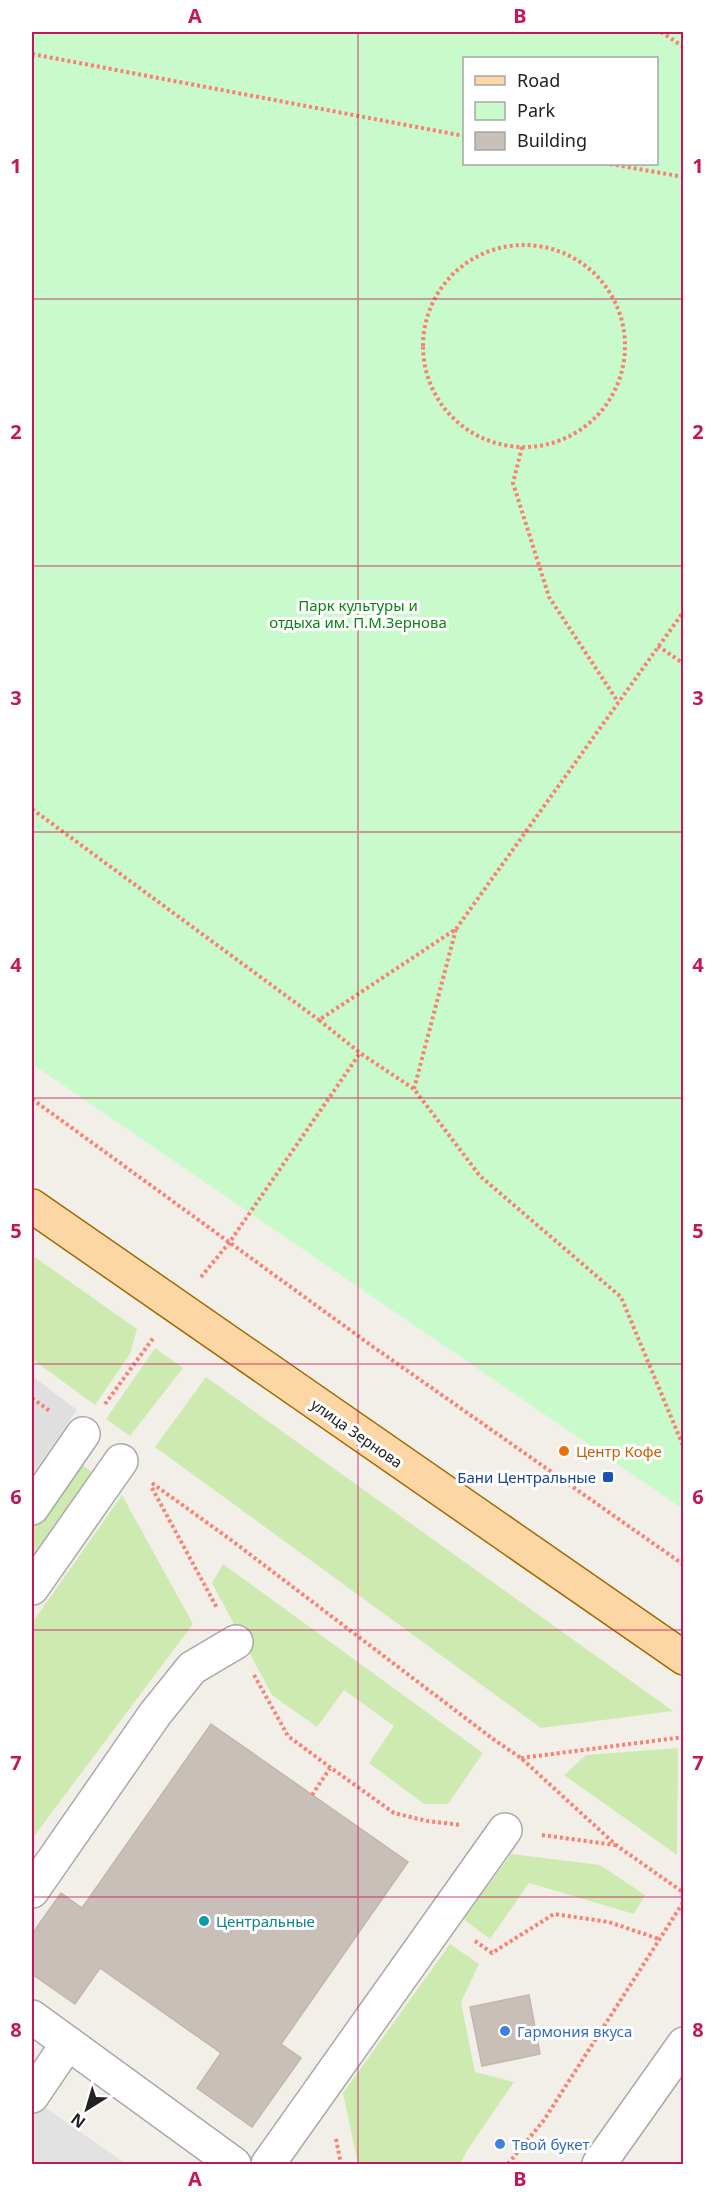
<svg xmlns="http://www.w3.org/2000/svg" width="715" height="2196" viewBox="0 0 715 2196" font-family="'Noto Sans',sans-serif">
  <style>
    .residential { fill: #e0dfdf }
    .grass { fill: #cdebb0 }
    .park { fill: #c8facc; fill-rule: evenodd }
    .parking { fill: #e2e2e2 }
    .building { fill: #c7bfb8; stroke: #c4b6ab; stroke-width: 1.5 }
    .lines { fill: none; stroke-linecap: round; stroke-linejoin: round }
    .minor-casing { stroke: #a9a9a9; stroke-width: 36 }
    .major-casing { stroke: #a06b00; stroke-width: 36 }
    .path { stroke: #fa8072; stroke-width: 4; stroke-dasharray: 3 3; stroke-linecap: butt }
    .minor { stroke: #fff; stroke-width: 33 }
    .major { stroke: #fcd6a4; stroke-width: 33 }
    .grid { fill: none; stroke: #c2185b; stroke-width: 1.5; stroke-opacity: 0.55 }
    .food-dot { fill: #e8710a; stroke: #fff; stroke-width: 2 }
    .transit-dot { fill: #1a4fb4; stroke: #fff; stroke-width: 2 }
    .culture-dot { fill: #0f9aa8; stroke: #fff; stroke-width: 2 }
    .shop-dot { fill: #3f7fe0; stroke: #fff; stroke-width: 2 }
    .labels { text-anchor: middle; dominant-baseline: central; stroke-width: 6; stroke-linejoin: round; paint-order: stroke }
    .park-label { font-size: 15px; fill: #0c8416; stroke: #fff }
    .street-label { font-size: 15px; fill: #222; stroke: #fff }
    .food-label { font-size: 15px; fill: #c56008; stroke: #fff; text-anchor: start }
    .transit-label { font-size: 15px; fill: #164399; stroke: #fff; text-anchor: end }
    .culture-label { font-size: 15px; fill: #0d838f; stroke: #fff; text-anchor: start }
    .shop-label { font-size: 15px; fill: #366cbe; stroke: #fff; text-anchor: start }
    .neatline { fill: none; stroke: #c2185b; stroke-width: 2 }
    .grid-label { font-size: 20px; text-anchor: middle; font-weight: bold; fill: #c2185b }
  </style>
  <rect width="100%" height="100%" fill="#f2efe9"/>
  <!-- residential -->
  <path class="residential" d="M32,1376L77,1410L32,1475Z"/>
  <!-- grass -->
  <path class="grass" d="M32,1255L137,1329L130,1354L95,1405L32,1359Z
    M155,1348L183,1368L130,1436L106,1419Z
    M206,1377L673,1711L541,1728L155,1447Z
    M74,1459L103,1480L32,1579V1520Z
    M122,1495L193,1624L32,1839V1623Z
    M223,1564L483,1753L448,1804H424L369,1763L394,1726L344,1690L317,1727L272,1695L212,1583Z
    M678,1748L677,1855L564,1775L586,1755Z
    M511,1854L600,1865L645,1895L634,1914L529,1883L490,1939L463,1919Z
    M450,1944L479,1964L461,2002L475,2072L514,2082L468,2149L460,2164H358L343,2093Z"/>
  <!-- park -->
  <path class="park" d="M32,32H683V1509L32,1064ZM464,58H656V164H464Z"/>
  <!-- parking -->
  <path class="parking" d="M32,2108H46L126,2164H32Z"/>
  <!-- building -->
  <path class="building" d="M211,1724L408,1862L281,2044L301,2058L252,2127L197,2088L221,2053L100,1968L75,2004L32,1974V1934L61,1893L82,1908Z
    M529,1995L540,2054L482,2066L470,2007Z"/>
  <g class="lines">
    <!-- minor casing -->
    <g class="minor-casing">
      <path id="minor" d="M32,1508L83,1434
        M32,1588L121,1461
        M32,1891L155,1714L192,1668L236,1642
        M32,2017L234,2164
        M32,2096L68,2043
        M268,2164L505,1830
        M599,2164L684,2044"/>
    </g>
    <!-- major casing -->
    <g class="major-casing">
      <path id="major" d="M32,1206L684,1658"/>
    </g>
    <!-- path -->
    <path class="path" d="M661,32L684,47
      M32,54L464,136
      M610,164L684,177
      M423 346a101 101 0 1 1 202 0a101 101 0 1 1-202 0Z
      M522,447L513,483L549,597L618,702
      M658,646L684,664
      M32,809L319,1020
      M456,929L684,611
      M414,1089L456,929L319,1020L360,1053L414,1089L480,1176L621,1297L684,1448
      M32,1099L372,1346L684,1565
      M201,1277L229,1243L360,1053
      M32,1398L50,1411
      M105,1404L154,1337
      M152,1483L231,1540L493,1739L521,1758L616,1845L684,1893
      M152,1488L217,1608
      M254,1675L288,1736L331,1768L394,1813L427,1821L461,1825
      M521,1758L684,1737
      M312,1795L330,1768
      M542,1835L615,1845
      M475,1941L492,1953L554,1914L609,1922L659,1939
      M336,2139L341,2164
      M508,2164L544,2120L684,1901"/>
    <!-- minor -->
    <use href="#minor" class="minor"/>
    <!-- major -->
    <use href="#major" class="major"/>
  </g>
  <!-- grid -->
  <path class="grid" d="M358,32V2164M32,299H684M32,566H684M32,832H684M32,1098H684M32,1364H684M32,1630H684M32,1897H684"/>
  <!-- markers -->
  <circle class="food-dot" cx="564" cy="1451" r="6"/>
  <rect class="transit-dot" x="602" y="1471" width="12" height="12" rx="3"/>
  <circle class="culture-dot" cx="204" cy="1921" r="6"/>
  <g class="shop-dot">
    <circle cx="505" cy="2031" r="6"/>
    <circle cx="500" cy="2144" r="6"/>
  </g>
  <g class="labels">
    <!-- park labels -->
    <g class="park-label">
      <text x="358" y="605">Парк культуры и<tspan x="358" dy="17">отдыха им. П.М.Зернова</tspan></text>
    </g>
    <!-- street labels -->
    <g class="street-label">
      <text transform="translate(357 1433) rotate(35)">улица Зернова</text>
    </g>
    <!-- food labels -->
    <g class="food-label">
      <text x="576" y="1451">Центр Кофе</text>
    </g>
    <!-- transit labels -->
    <g class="transit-label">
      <text x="596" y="1477">Бани Центральные</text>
    </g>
    <!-- culture labels -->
    <g class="culture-label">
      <text x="216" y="1921">Центральные</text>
    </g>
    <!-- shop labels -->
    <g class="shop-label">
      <text x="517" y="2031">Гармония вкуса</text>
      <text x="512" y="2144">Твой букет</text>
    </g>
  </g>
  <!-- border -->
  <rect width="715" height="2196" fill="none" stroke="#ffffff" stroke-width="66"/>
  <!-- legend -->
  <rect x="463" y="57" width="195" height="108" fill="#ffffff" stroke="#a7a7a7" stroke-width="1.5"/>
  <rect x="475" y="76" width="30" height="9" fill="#fcd6a4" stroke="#a7a7a7" stroke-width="1.5"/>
  <text x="517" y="87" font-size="18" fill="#222222">Road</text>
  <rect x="475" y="102" width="30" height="18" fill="#c8facc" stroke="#a7a7a7" stroke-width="1.5"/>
  <text x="517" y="117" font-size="18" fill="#222222">Park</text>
  <rect x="475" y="132" width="30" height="18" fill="#c7bfb8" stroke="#a7a7a7" stroke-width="1.5"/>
  <text x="517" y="147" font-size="18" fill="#222222">Building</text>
  <!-- north arrow -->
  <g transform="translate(87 2109) rotate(217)" stroke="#ffffff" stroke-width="4.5" paint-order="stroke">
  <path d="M0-4.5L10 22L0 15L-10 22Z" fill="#222222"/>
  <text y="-9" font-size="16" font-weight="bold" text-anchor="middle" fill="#222222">N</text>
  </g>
  <rect x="33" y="33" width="649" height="2130" class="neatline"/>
  <g class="grid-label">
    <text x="195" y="23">A</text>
    <text x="520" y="23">B</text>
    <text x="16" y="173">1</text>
    <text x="698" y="173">1</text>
    <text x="16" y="439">2</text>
    <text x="698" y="439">2</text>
    <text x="16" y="705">3</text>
    <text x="698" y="705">3</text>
    <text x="16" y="972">4</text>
    <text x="698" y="972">4</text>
    <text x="16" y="1238">5</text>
    <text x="698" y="1238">5</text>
    <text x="16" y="1504">6</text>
    <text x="698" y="1504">6</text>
    <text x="16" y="1770">7</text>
    <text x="698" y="1770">7</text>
    <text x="16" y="2037">8</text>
    <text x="698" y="2037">8</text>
    <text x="195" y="2186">A</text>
    <text x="520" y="2186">B</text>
  </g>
</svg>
